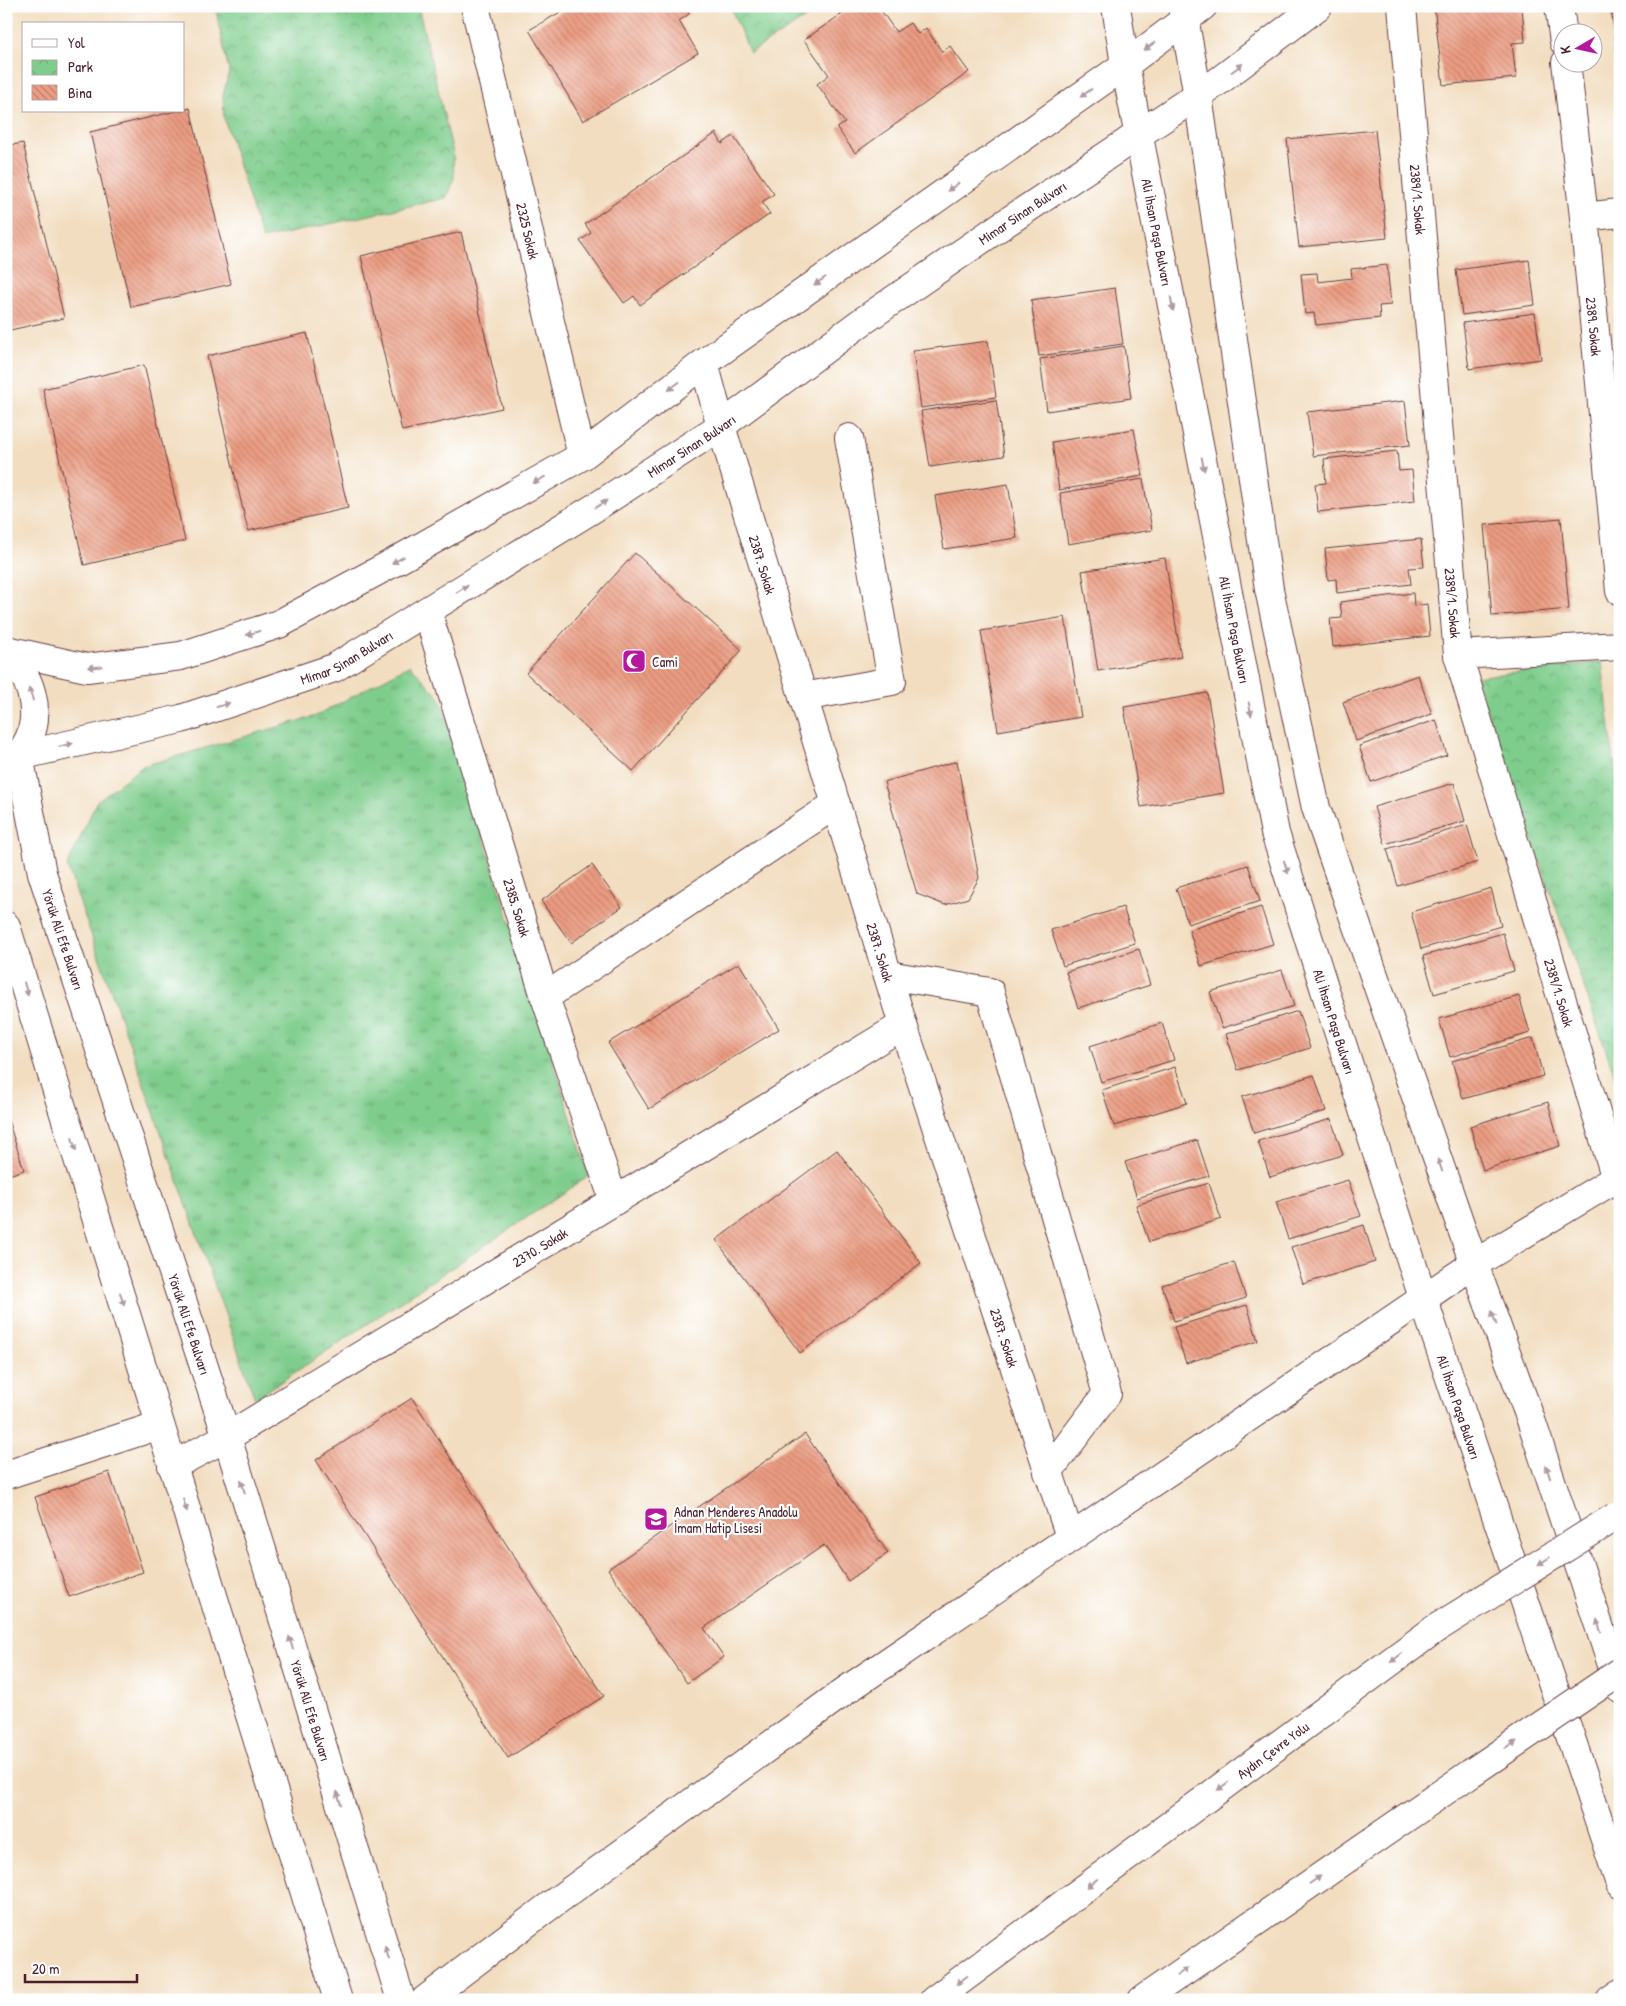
<svg xmlns="http://www.w3.org/2000/svg" width="1626" height="2006" viewBox="0 0 1626 2006" font-family="'Patrick Hand',sans-serif">
  <style>
    .grass { fill: url(#grass-tufts); stroke: #64765c }
    .park { fill: url(#park-crowns); stroke: #64765c }
    .building { fill: url(#building-back-hatch) }
    .lines { fill: none; stroke-linecap: round; stroke-linejoin: round }
    .minor-casing { stroke: #633c41; stroke-width: 30 }
    .major-casing { stroke: #633c41; stroke-width: 30 }
    .highway-casing { stroke: #633c41; stroke-width: 30 }
    .minor { stroke: #fff; stroke-width: 28 }
    .major { stroke: #fff; stroke-width: 28 }
    .highway { stroke: #fff; stroke-width: 28 }
    .highway-bridge-casing { stroke: #633c41; stroke-width: 30; stroke-linecap: butt }
    .highway-bridge { stroke: #fff; stroke-width: 28 }
    .oneway { fill: #ae9aa0 }
    .labels { text-anchor: middle; dominant-baseline: central; stroke-width: 4.5; stroke-linejoin: round; paint-order: stroke }
    .street-label { font-size: 14px; fill: #4a1f2b; stroke: #fff }
    .poi-label { font-size: 14px; fill: #4a1f2b; stroke: #fff; text-anchor: start }
  </style>
  <defs>
    <pattern id="grass-tufts" width="24" height="20" patternUnits="userSpaceOnUse" patternTransform="scale(1.25)"><rect width="24" height="20" fill="#7fcd8d"/><path d="M3 7l-1-3M5 7V3M7 7l1-3M15 17l-1-3M17 17v-4M19 17l1-3" fill="none" stroke="#6aa673"/></pattern>
    <pattern id="park-crowns" width="20" height="18" patternUnits="userSpaceOnUse" patternTransform="scale(1.25)"><rect width="20" height="18" fill="#7fcd8d"/><path d="M2 6a3 3 0 1 1 6 0M12 15a3 3 0 1 1 6 0" fill="none" stroke="#6aa673"/></pattern>
    <pattern id="building-back-hatch" width="6" height="6" patternUnits="userSpaceOnUse" patternTransform="scale(1.25)"><rect width="6" height="6" fill="#ec9c82"/><path d="M-1 5l2 2M0 0l6 6M5-1l2 2" fill="none" stroke="#c17f6b"/></pattern>
  </defs>
  <rect width="100%" height="100%" fill="#fff"/>
  <filter id="ink" filterUnits="userSpaceOnUse"><feTurbulence type="fractalNoise" baseFrequency=".02" numOctaves="2"/><feDisplacementMap in="SourceGraphic" scale="10" xChannelSelector="R" yChannelSelector="G"/><feConvolveMatrix kernelMatrix="1 2 1 2 8 2 1 2 1" color-interpolation-filters="sRGB"/></filter>
  <filter id="wash" filterUnits="userSpaceOnUse"><feTurbulence type="fractalNoise" baseFrequency=".0096" numOctaves="4" result="noise"/><feDisplacementMap in="SourceGraphic" scale="20" xChannelSelector="R" yChannelSelector="G"/><feGaussianBlur stdDeviation="1.12" result="paint"/><feColorMatrix in="noise" values="0 0 0 0 0 0 0 0 0 0 0 0 0 0 0 0 0 1.4 0 .05"/><feComposite in="paint" operator="in"/></filter>
  <g filter="url(#wash)">
    <rect width="100%" height="100%" fill="#f2ddc0"/>
    <!-- grass -->
    <path class="grass" d="M410,665L440,698L589,1176L255,1399L67,866L97,801L143,766L316,716Z"/>
    <!-- park -->
    <path class="park" d="M215,6H418L453,153L454,178L446,198L262,239L224,118L223,96L229,72Z
      M730,6H824L750,53Z
      M1602,662L1620,812V1090L1475,677Z"/>
    <g id="blocks">
      <!-- building -->
      <path class="building" d="M571,6H684L689,14L679,21L698,53L583,121L529,30Z
        M853,6H864L865,9L868,6H878L896,32L910,23L918,34L926,28L942,52L950,46L969,72L855,153L837,128L845,123L817,84L829,75L804,40Z
        M1434,6H1522L1525,42L1512,43L1516,78L1443,85Z
        M1611,6H1620V59L1617,60Z
        M190,108L231,284L131,307L90,132L176,111H184V110Z
        M1375,130L1387,238L1299,247L1287,139Z
        M716,133L722,144L733,136L774,194L762,202L770,214L640,305L634,296L624,303L580,241L591,233L585,224Z
        M23,143L64,318L6,331V146Z
        M461,232L502,408L402,431L361,256Z
        M1529,260L1535,305L1462,315L1456,270Z
        M1387,265L1391,305L1379,306L1380,318L1316,325L1314,313L1305,314L1301,274L1317,273L1318,282L1352,278L1351,269Z
        M1115,288L1123,344L1039,356L1031,300Z
        M1535,313L1541,359L1469,369L1463,323Z
        M307,333L348,508L248,531L207,356Z
        M988,341L996,397L921,408L913,351Z
        M1124,346L1131,398L1047,411L1040,359Z
        M144,365L185,541L84,565L43,389Z
        M996,400L1004,456L930,467L921,411Z
        M1405,401L1410,445L1313,456L1307,412Z
        M1134,429L1143,476L1059,490L1052,442Z
        M1397,451L1399,471L1412,470L1415,501L1318,512L1315,484L1326,483L1324,459Z
        M1143,479L1152,530L1068,544L1060,493Z
        M1008,484L1017,538L944,549L935,496Z
        M1561,518L1569,609L1492,616L1484,525Z
        M1421,539L1424,567L1409,568L1411,584L1337,593L1336,579L1328,580L1325,549Z
        M635,553L742,650L633,771L526,673Z
        M1165,558L1181,657L1098,671L1082,571Z
        M1413,593L1414,606L1427,604L1430,636L1333,647L1330,619L1342,618L1340,602Z
        M1065,617L1081,717L998,731L981,631Z
        M1418,675L1432,714L1356,741L1343,702Z
        M1207,693L1224,793L1141,807L1124,707Z
        M1436,720L1447,755L1371,782L1359,746Z
        M957,761L979,878L968,898L945,905L917,894L884,782Z
        M1454,783L1465,821L1385,844L1374,807Z
        M1467,825L1478,862L1398,886L1387,849Z
        M592,865L622,907L571,943L541,901Z
        M1248,865L1260,901L1188,924L1176,888Z
        M1491,888L1501,926L1421,949L1411,912Z
        M1123,907L1135,943L1063,966L1051,930Z
        M1261,907L1273,944L1201,966L1189,930Z
        M1503,933L1514,971L1434,994L1423,956Z
        M1139,949L1150,985L1078,1008L1066,972Z
        M739,963L779,1029L649,1109L608,1043Z
        M1282,970L1294,1006L1222,1028L1210,992Z
        M1519,996L1530,1033L1450,1057L1439,1019Z
        M1298,1011L1310,1048L1238,1070L1226,1034Z
        M1162,1023L1174,1060L1101,1082L1090,1046Z
        M1533,1038L1543,1076L1463,1099L1452,1061Z
        M1175,1067L1187,1103L1114,1126L1102,1090Z
        M1314,1075L1326,1111L1254,1133L1242,1097Z
        M1548,1102L1560,1146L1483,1170L1470,1126Z
        M6,1114L24,1170L6,1176Z
        M1331,1119L1343,1155L1270,1177L1258,1141Z
        M1197,1140L1209,1176L1137,1198L1125,1162Z
        M837,1150L921,1263L800,1353L716,1240Z
        M1348,1180L1361,1216L1288,1239L1276,1202Z
        M1209,1183L1221,1219L1149,1242L1136,1205Z
        M1364,1225L1375,1262L1303,1284L1291,1247Z
        M1234,1262L1246,1298L1174,1321L1162,1285Z
        M1247,1305L1258,1341L1186,1363L1174,1327Z
        M412,1398L604,1696L508,1758L316,1460Z
        M805,1434L888,1553L848,1581L824,1545L704,1628L724,1657L687,1683L608,1569Z
        M109,1472L143,1572L69,1597L35,1497Z"/>
    </g>
  </g>
  <g filter="url(#ink)">
    <use href="#blocks" fill-opacity="0" stroke="#633c41" stroke-width="1"/>
    <g class="lines">
      <!-- minor casing -->
      <g class="minor-casing">
        <g id="minor">
          <path id="s1" d="M475,6L582,456"/>
          <path id="s2" d="M1402,6L1458,655L1616,1179"/>
          <path d="M1559,6L1564,42"/>
          <path id="s3" d="M1566,62L1584,217L1620,591"/>
          <path d="M1584,217L1620,213"/>
          <path id="s4" d="M704,363L721,426L903,1025L1070,1537"/>
          <path id="s5" d="M427,611L545,997L614,1201"/>
          <path d="M1458,655L1620,646"/>
          <path d="M803,697L892,681L849,438"/>
          <path id="s6" d="M19,756L42,873L227,1437L401,2000"/>
          <path d="M6,926L338,2000"/>
          <path d="M888,975L990,992L1107,1394L1048,1472"/>
          <path d="M545,997L836,804"/>
          <path id="s7" d="M172,1466L227,1437L903,1025"/>
          <path d="M6,1475L160,1425"/>
          <path d="M425,2000L544,1910L845,1691L1474,1264L1620,1176"/>
          <path d="M1610,2000L1620,1993"/>
        </g>
      </g>
      <!-- major casing -->
      <g class="major-casing">
        <g id="major">
          <path id="s8" d="M1116,6L1125,65L1275,833L1423,1298L1620,1884"/>
          <path d="M1182,6L1198,96L1269,589L1316,808L1474,1264L1532,1423L1620,1689"/>
          <path d="M6,650L87,668L181,656L279,624L389,565L582,456L704,363L1125,65L1203,6"/>
          <path d="M6,654C31,673 41,711 29,739C26,745 22,751 19,756"/>
          <path id="s9" d="M6,768L19,756L181,719L334,668L599,505L721,426L860,323L1001,226L1219,81L1318,6"/>
        </g>
      </g>
      <!-- highway casing -->
      <g class="highway-casing">
        <g id="highway">
          <path id="s10" d="M934,2000L1435,1629"/>
          <path d="M1142,2000L1471,1773"/>
        </g>
      </g>
      <!-- minor -->
      <use href="#minor" class="minor"/>
      <!-- major -->
      <use href="#major" class="major"/>
      <!-- highway -->
      <use href="#highway" class="highway"/>
      <!-- highway-bridge casing -->
      <g class="highway-bridge-casing">
        <path id="highway-bridge" d="M1435,1629L1615,1517
          M1471,1773L1620,1672"/>
      </g>
      <!-- highway-bridge -->
      <use href="#highway-bridge" class="highway-bridge"/>
    </g>
    <!-- one-way arrows -->
    <defs><path id="oneway-solid" d="M-6-.8H1V-3.2L6.5 0L1 3.2V.8H-6Z" transform="scale(1.25)"/></defs>
    <g class="oneway">
      <use href="#oneway-solid" transform="translate(1150 46) rotate(143)"/>
      <use href="#oneway-solid" transform="translate(1237 68) rotate(-37)"/>
      <use href="#oneway-solid" transform="translate(1086 93) rotate(144)"/>
      <use href="#oneway-solid" transform="translate(953 187) rotate(144)"/>
      <use href="#oneway-solid" transform="translate(820 281) rotate(145)"/>
      <use href="#oneway-solid" transform="translate(1172 304) rotate(79)"/>
      <use href="#oneway-solid" transform="translate(674 386) rotate(143)"/>
      <use href="#oneway-solid" transform="translate(1203 464) rotate(79)"/>
      <use href="#oneway-solid" transform="translate(539 480) rotate(151)"/>
      <use href="#oneway-solid" transform="translate(601 504) rotate(-32)"/>
      <use href="#oneway-solid" transform="translate(398 560) rotate(151)"/>
      <use href="#oneway-solid" transform="translate(462 589) rotate(-32)"/>
      <use href="#oneway-solid" transform="translate(253 633) rotate(162)"/>
      <use href="#oneway-solid" transform="translate(95 667) rotate(174)"/>
      <use href="#oneway-solid" transform="translate(31 694) rotate(-107)"/>
      <use href="#oneway-solid" transform="translate(223 705) rotate(-18)"/>
      <use href="#oneway-solid" transform="translate(1250 709) rotate(79)"/>
      <use href="#oneway-solid" transform="translate(66 745) rotate(-13)"/>
      <use href="#oneway-solid" transform="translate(1286 867) rotate(72)"/>
      <use href="#oneway-solid" transform="translate(26 989) rotate(73)"/>
      <use href="#oneway-solid" transform="translate(74 1144) rotate(73)"/>
      <use href="#oneway-solid" transform="translate(1440 1165) rotate(-109)"/>
      <use href="#oneway-solid" transform="translate(122 1299) rotate(73)"/>
      <use href="#oneway-solid" transform="translate(1494 1318) rotate(-110)"/>
      <use href="#oneway-solid" transform="translate(1548 1472) rotate(-108)"/>
      <use href="#oneway-solid" transform="translate(243 1487) rotate(-107)"/>
      <use href="#oneway-solid" transform="translate(185 1505) rotate(73)"/>
      <use href="#oneway-solid" transform="translate(1544 1561) rotate(148)"/>
      <use href="#oneway-solid" transform="translate(1599 1626) rotate(-108)"/>
      <use href="#oneway-solid" transform="translate(291 1643) rotate(-107)"/>
      <use href="#oneway-solid" transform="translate(1396 1658) rotate(143)"/>
      <use href="#oneway-solid" transform="translate(1511 1745) rotate(-34)"/>
      <use href="#oneway-solid" transform="translate(1223 1786) rotate(143)"/>
      <use href="#oneway-solid" transform="translate(339 1798) rotate(-107)"/>
      <use href="#oneway-solid" transform="translate(1315 1880) rotate(-35)"/>
      <use href="#oneway-solid" transform="translate(1092 1883) rotate(143)"/>
      <use href="#oneway-solid" transform="translate(387 1953) rotate(-107)"/>
      <use href="#oneway-solid" transform="translate(1182 1972) rotate(-35)"/>
      <use href="#oneway-solid" transform="translate(962 1980) rotate(143)"/>
    </g>
  </g>
  <!-- icons -->
  <defs>
    <g id="mosque-square" transform="scale(1.25)"><rect x="-9" y="-9" width="18" height="18" rx="4" fill="#b5179e" stroke="#fff"/><path d="M3.5-4.9A6 6 0 1 0 3.5 4.9A5 5 0 1 1 3.5-4.9Z" fill="#fff"/></g>
    <g id="school-square" transform="scale(1.25)"><rect x="-9" y="-9" width="18" height="18" rx="4" fill="#b5179e" stroke="#fff"/><path d="M0-5L7-2L0 1L-7-2ZM-4 1L0 2.5L4 1V4Q0 6-4 4Z" fill="#fff"/></g>
  </defs>
  <g fill-rule="evenodd">
    <use href="#mosque-square" x="634" y="661"/>
    <use href="#school-square" x="656" y="1519"/>
  </g>
  <g class="labels">
    <!-- street labels -->
    <g class="street-label">
      <text stroke="none"><textPath href="#s2" startOffset="194">2389/1. Sokak</textPath></text>
      <text stroke="none"><textPath href="#s9" startOffset="1171">Mimar Sinan Bulvarı</textPath></text>
      <text stroke="none"><textPath href="#s1" startOffset="231">2325 Sokak</textPath></text>
      <text stroke="none"><textPath href="#s8" startOffset="230">Ali İhsan Paşa Bulvarı</textPath></text>
      <text stroke="none"><textPath href="#s3" startOffset="266">2389. Sokak</textPath></text>
      <text stroke="none"><textPath href="#s9" startOffset="766">Mimar Sinan Bulvarı</textPath></text>
      <text stroke="none"><textPath href="#s4" startOffset="210">2387. Sokak</textPath></text>
      <text stroke="none"><textPath href="#s2" startOffset="599">2389/1. Sokak</textPath></text>
      <text stroke="none"><textPath href="#s8" startOffset="635">Ali İhsan Paşa Bulvarı</textPath></text>
      <text stroke="none"><textPath href="#s9" startOffset="361">Mimar Sinan Bulvarı</textPath></text>
      <text stroke="none"><textPath href="#s5" startOffset="310">2385. Sokak</textPath></text>
      <text stroke="none"><textPath href="#s6" startOffset="189">Yörük Ali Efe Bulvarı</textPath></text>
      <text stroke="none"><textPath href="#s4" startOffset="615">2387. Sokak</textPath></text>
      <text stroke="none"><textPath href="#s2" startOffset="1004">2389/1. Sokak</textPath></text>
      <text stroke="none"><textPath href="#s8" startOffset="1040">Ali İhsan Paşa Bulvarı</textPath></text>
      <text stroke="none"><textPath href="#s7" startOffset="428">2370. Sokak</textPath></text>
      <text stroke="none"><textPath href="#s6" startOffset="594">Yörük Ali Efe Bulvarı</textPath></text>
      <text stroke="none"><textPath href="#s4" startOffset="1020">2387. Sokak</textPath></text>
      <text stroke="none"><textPath href="#s8" startOffset="1445">Ali İhsan Paşa Bulvarı</textPath></text>
      <text stroke="none"><textPath href="#s6" startOffset="999">Yörük Ali Efe Bulvarı</textPath></text>
      <text stroke="none"><textPath href="#s10" startOffset="421">Aydın Çevre Yolu</textPath></text>
    </g>
    <!-- poi labels -->
    <g class="poi-label">
      <text x="652" y="661">Cami</text>
      <text x="674" y="1511">Adnan Menderes Anadolu<tspan x="674" dy="16">İmam Hatip Lisesi</tspan></text>
    </g>
  </g>
  <!-- margin -->
  <rect width="1626" height="2006" fill="none" stroke="#fff" stroke-width="25"/>
  <!-- legend -->
  <rect x="22" y="22" width="162" height="90" fill="#ffffff" stroke="#b7a5aa"/>
  <rect x="32" y="39" width="25" height="8" fill="#ffffff" stroke="#b7a5aa"/>
  <text x="68" y="48" font-size="15" fill="#4a1f2b">Yol</text>
  <rect x="32" y="60" width="25" height="15" fill="url(#park-crowns)" stroke="#b7a5aa"/>
  <text x="68" y="72" font-size="15" fill="#4a1f2b">Park</text>
  <rect x="32" y="85" width="25" height="15" fill="url(#building-back-hatch)" stroke="#b7a5aa"/>
  <text x="68" y="98" font-size="15" fill="#4a1f2b">Bina</text>
  <!-- north arrow -->
  <g transform="translate(1578 48) rotate(261)"><circle r="24" fill="#ffffff" stroke="#b7a5aa"/>
  <path d="M0-4L9 19L0 12L-9 19Z" fill="#b5179e"/>
  <text y="-8" font-size="14" font-weight="bold" text-anchor="middle" fill="#4a1f2b">K</text>
  </g>
  <!-- scale -->
  <path d="M25 1974v8h112v-8" fill="none" stroke="#4a1f2b" stroke-width="2.5"/>
  <text x="32" y="1974" font-size="15" fill="#4a1f2b" stroke="#ffffff" stroke-width="4" paint-order="stroke">20 m</text>
</svg>
